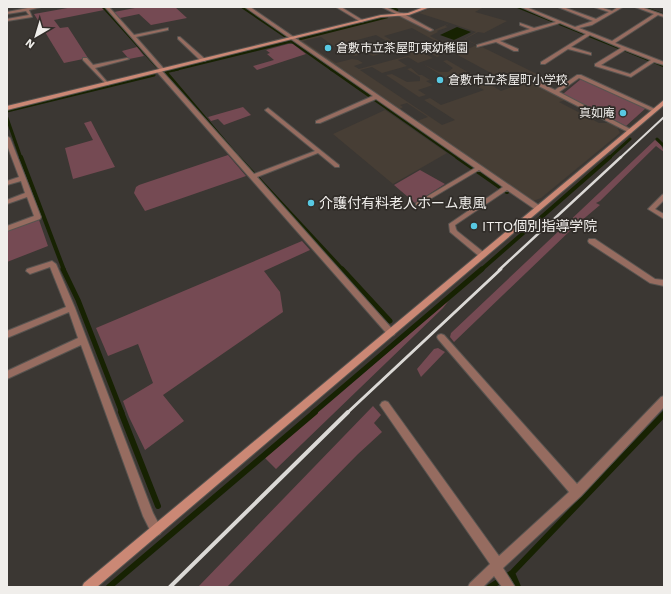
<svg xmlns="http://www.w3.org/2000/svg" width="671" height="594" viewBox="0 0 671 594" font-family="'Work Sans','Noto Sans JP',sans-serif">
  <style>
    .built { fill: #473e35; fill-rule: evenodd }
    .green { fill: #754a53 }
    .water { fill: #172202 }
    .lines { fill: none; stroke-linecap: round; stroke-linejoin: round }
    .stream-far4 { stroke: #172202; stroke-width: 2.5 }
    .stream-far3 { stroke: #172202; stroke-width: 3 }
    .stream-far2 { stroke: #172202; stroke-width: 4 }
    .stream-far1 { stroke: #172202; stroke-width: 5 }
    .stream { stroke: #172202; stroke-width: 6 }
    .street-casing { stroke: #585450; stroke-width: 2 }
    .secondary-casing { stroke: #585450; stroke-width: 2 }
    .street { fill: #966c60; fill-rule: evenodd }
    .secondary { fill: #cb8875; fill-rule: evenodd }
    .rail-far3 { stroke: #dbd9d6; stroke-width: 2 }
    .rail-far2 { stroke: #dbd9d6; stroke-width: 2.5 }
    .rail-far1 { stroke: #dbd9d6; stroke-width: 3 }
    .rail { stroke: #dbd9d6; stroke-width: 4 }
    .poi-dot { fill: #58c9e3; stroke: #312d29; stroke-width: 1.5 }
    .labels { text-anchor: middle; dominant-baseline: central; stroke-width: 3.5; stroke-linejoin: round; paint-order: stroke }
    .far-poi-label { font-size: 12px; fill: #f0eeeb; stroke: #312d29; text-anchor: start }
    .poi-label { font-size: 14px; fill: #f0eeeb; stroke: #312d29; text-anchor: start }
  </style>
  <rect width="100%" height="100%" fill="#3b3733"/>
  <!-- built -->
  <path class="built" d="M433,7H484L475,12L507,21L484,33L478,32L465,39L478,45L477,46L480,48L482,47L543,77L528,82L538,85L566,100L559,102L599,123H610L617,127L620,133L541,198L533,201L298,40L388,17L401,16L432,31L450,23L419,13ZM450,23L476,32L464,39L477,45L461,52L430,36L438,32L437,31L448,27L445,26ZM412,28L439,43L421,48L437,57L440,56L429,50L441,46L515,86L501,91L483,80L473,84L484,90L441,105L430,98L424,100L455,120L442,125L360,70L372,67L382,73L407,66L398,60L408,57L418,63L433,58L417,49L410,51L384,36ZM376,35L395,46L369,54L373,56L399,48L411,55L359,69L354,66L363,63L358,60L352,59L336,63L303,41L321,37L342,52L346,51L348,52L346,53L355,56L359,55L342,44ZM407,103L428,117L417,121L400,109L403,107L400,105Z
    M447,60L478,78L469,81L460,75L448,79L423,64L439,72H448L453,68L443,61Z
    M411,68L419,75H422L430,80L426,81L433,85L418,90L426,95L419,97L386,75L392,74L407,82L420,81V77L407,69Z
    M385,110L447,153L393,184L333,134Z"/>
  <!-- green -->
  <path class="green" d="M73,7H101L104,10L54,20L60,28L68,27L88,58L64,63L34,14Z
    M140,7H175L187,18L151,25L139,14L120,18L114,12Z
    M288,44H293L306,54L257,70L253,66L274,60L267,54L270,53L266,50Z
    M137,47L144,56L129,59L122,51Z
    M581,79L646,108L626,126L563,94Z
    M243,107L251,115L224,125L218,119L211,121L208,117Z
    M91,121L115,167L73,179L65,148L93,140L84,123Z
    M655,140L661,145L664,152L656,146L600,201L596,203L600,205L574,227L454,342L450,337L451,333Z
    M228,155L246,176L145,211L134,193L136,187L139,185Z
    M420,170L445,184L415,203L394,185Z
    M39,220L48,246L7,262V231Z
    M302,241L310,250L264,271L280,292L283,312L163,395L184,421L145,450L129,417L123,401L153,383L138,344L108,356L96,328Z
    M450,299L443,308L276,469L265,458Z
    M438,348L445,352L421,377L417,369L434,349Z
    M373,406L381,415L374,423L382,432L358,454L227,587H198Z"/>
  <!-- water -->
  <path class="water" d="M457,27L471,32L454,40L440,35Z"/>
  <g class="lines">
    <!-- stream-far4 -->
    <path class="stream-far4" d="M103,7L158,68
      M242,7L286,37
      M390,7L397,10
      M518,7L664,66
      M642,7L664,15
      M408,17L429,28
      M300,39L387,17
      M291,41L332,70
      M174,70L292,41"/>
    <!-- stream-far3 -->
    <path class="stream-far3" d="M331,69L458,158
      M165,72L178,69
      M166,72L239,158
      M7,111L154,75
      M7,118L21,158
      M657,139L664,146
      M609,158L630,139"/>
    <!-- stream-far2 -->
    <path class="stream-far2" d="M21,157L64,270
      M238,157L343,270
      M457,157L507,192
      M481,270L610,157"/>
    <!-- stream-far1 -->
    <path class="stream-far1" d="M63,269L78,300L122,413
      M342,269L390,321
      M313,413L482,269"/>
    <!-- stream -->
    <path class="stream" d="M121,412L158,506
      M109,587L315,412
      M490,587L512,573
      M518,587L512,573L664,414"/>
    <!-- street casing -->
    <g class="street-casing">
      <path id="street" d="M33,7H41L29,10L32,17L7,21V19L29,15L26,11L7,14V12Z
        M105,7H109L134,35L168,28V30L136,37L165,70L162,71L254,174L315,151L266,111L265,110L268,108L339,165V167H335L318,153L257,177L394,331L395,333L394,335L391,336L388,335L157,72V70H160Z
        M245,7H250L540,206V210H536L507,190L455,225L456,229L457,231L487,255L483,258L480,257L450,232L449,224L503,187L479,170L420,205H416V203L475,168L376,99L320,123H316V121L373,96Z
        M336,7H341L364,21L361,22Z
        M382,7C390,7 396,13 402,13L433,30L430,31Z
        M521,7H526L575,27L593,21L558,7H563L596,19L609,12L594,7H600L612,11L618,7H623L592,25L579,28L612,41L654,14L635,7H641L664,15V17L658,15L615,43L664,62V65L654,62L631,77L595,66V64L621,48L590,35L571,47L591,53V55L568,49L545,64H541V62L586,34L560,23L500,41L518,49V51H514L496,42L477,47V45L530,29L520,25V23L534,28L556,22ZM625,50L651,60L630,74L601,65Z
        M178,37H180L205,59V61H201L178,39Z
        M83,58H87L93,65L127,58L129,59L95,68L109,84L107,85L83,60Z
        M577,75H581L657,110L652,111L579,78L559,92L632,130V132L630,133L529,81L531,80L536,81L543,76H547V78L540,83L555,90Z
        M7,136L10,138L41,217L40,219L7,231V226L34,216L27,197L7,204V200L25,193L21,181L7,185V181L19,177L7,145Z
        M664,194V200L655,209L664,214V219L648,209L662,195Z
        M589,239H595L655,279L664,280V286L650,283L589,243L588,241Z
        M52,261L56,264L75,308L153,513L162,530L160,534L156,536L152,534L143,516L81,345L7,379V371L78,338L69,312L7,338V331L66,307L50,267L30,274L26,271L27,269Z
        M441,334L444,335L577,484L661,397L664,396V407L581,496L503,568L515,587H502L494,576L483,587H468L470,583L490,564L382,408L380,405L382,402L385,401L388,402L499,556L569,492L438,339L437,337L438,335Z"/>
    </g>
    <!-- secondary casing -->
    <g class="secondary-casing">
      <path id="secondary" d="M424,7H430L409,15L381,17L7,110V106L381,15L408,13Z
        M664,100V105L97,587H82L84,583Z"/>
    </g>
    <!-- street -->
    <use href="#street" class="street"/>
    <!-- secondary -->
    <use href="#secondary" class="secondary"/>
    <!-- rail-far3 -->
    <path class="rail-far3" d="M620,158L664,117"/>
    <!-- rail-far2 -->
    <path class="rail-far2" d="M499,270L621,157"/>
    <!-- rail-far1 -->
    <path class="rail-far1" d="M347,413L501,269"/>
    <!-- rail -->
    <path class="rail" d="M170,587L348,412"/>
  </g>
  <!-- markers -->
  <g class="poi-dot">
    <circle cx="328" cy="48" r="4"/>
    <circle cx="440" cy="80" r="4"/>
    <circle cx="623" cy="113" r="4"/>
    <circle cx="311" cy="203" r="4"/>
    <circle cx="474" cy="226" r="4"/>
  </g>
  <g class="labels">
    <!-- far-poi labels -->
    <g class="far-poi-label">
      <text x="336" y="48">倉敷市立茶屋町東幼稚園</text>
      <text x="448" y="80">倉敷市立茶屋町小学校</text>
      <text x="615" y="113" text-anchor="end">真如庵</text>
    </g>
    <!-- poi labels -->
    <g class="poi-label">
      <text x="319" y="203">介護付有料老人ホーム恵風</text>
      <text x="482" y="226">ITTO個別指導学院</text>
    </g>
  </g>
  <!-- border -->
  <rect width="671" height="594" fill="none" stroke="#f0eeeb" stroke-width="16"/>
  <!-- north arrow -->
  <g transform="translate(36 36) rotate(218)" stroke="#312d29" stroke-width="3" paint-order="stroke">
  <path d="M0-3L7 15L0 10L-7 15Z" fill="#f0eeeb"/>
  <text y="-6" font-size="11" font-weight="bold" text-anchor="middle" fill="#f0eeeb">N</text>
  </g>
</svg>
